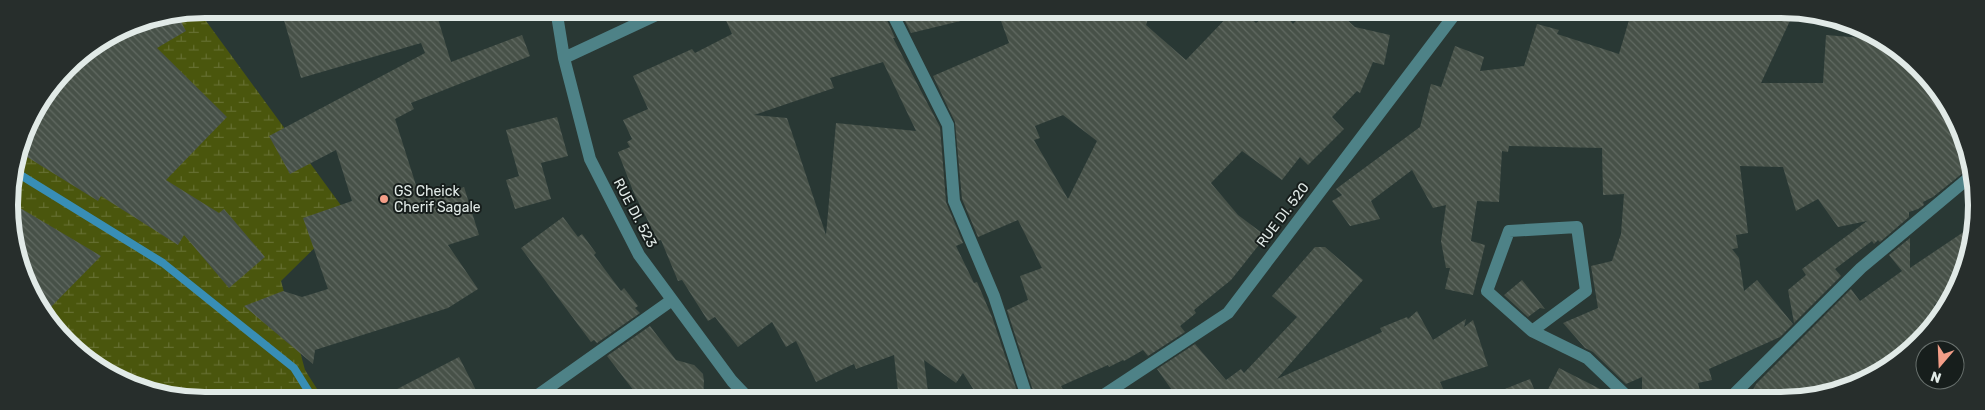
<svg xmlns="http://www.w3.org/2000/svg" width="1985" height="410" viewBox="0 0 1985 410" font-family="Rubik,sans-serif">
  <style>
    .wetland { fill: url(#wetland-marsh) }
    .lines { fill: none; stroke-linecap: round; stroke-linejoin: round }
    .stream { stroke: #388eb5; stroke-width: 8 }
    .building { fill: url(#building-back-hatch); fill-rule: evenodd }
    .minor { stroke: #4e8287; stroke-width: 12 }
    .poi-dot { fill: #f49e88; stroke: #171e1c; stroke-width: 2 }
    .labels { text-anchor: middle; dominant-baseline: central; stroke-width: 4; stroke-linejoin: round; paint-order: stroke }
    .poi-label { font-size: 14px; fill: #e1eae7; stroke: #171e1c; text-anchor: start }
    .street-label { font-size: 14px; fill: #e1eae7; stroke: #171e1c }
    .rim { fill: none; stroke: #e1eae7; stroke-width: 6 }
  </style>
  <defs>
    <pattern id="wetland-marsh" width="20" height="14" patternUnits="userSpaceOnUse" patternTransform="scale(1.25)"><rect width="20" height="14" fill="#4a560d"/><path d="M1 5h8M5 5V1M11 12h8M15 12V8" fill="none" stroke="#646e30"/></pattern>
    <pattern id="building-back-hatch" width="6" height="6" patternUnits="userSpaceOnUse" patternTransform="scale(1.25)"><rect width="6" height="6" fill="#475148"/><path d="M-1 5l2 2M0 0l6 6M5-1l2 2" fill="none" stroke="#616a62"/></pattern>
  </defs>
  <rect width="100%" height="100%" fill="#293834"/>
  <!-- wetland -->
  <path class="wetland" d="M198,10L348,215L281,281L305,370L324,400H180L107,375L57,334L19,268L9,192L24,130L66,66L130,24Z"/>
  <g class="lines">
    <!-- stream -->
    <path class="stream" d="M14,171L163,263L294,368L314,400"/>
  </g>
  <!-- building -->
  <path class="building" d="M310,9H435L451,62L522,35L530,56L411,103L414,109L395,119L421,201L464,187L479,235L448,245L478,289L448,308L315,350L313,364L244,306L283,291L302,297L328,289L303,218L352,201L336,150L290,174L269,136L425,53L421,43L301,78L283,17Z
    M747,9H882L895,38H893L940,127L946,202L963,243L956,246L974,283L977,282L992,317L1020,400H975V392L963,373L956,383L924,360L929,400H899L894,355L856,369L854,364L816,382L796,341L786,347L772,322L738,347L715,317L708,321L682,280L678,281L661,240L658,241L633,191L618,152L630,147L627,142L632,139L623,120L648,109L633,76L692,49L695,53L732,34L725,18ZM883,62L916,131L836,123L826,235L787,118L754,115L834,88L830,78Z
    M899,9L977,10V17L911,33Z
    M997,10H1151L1146,25L1186,60L1234,10H1242L1256,23L1272,10H1282L1293,24L1306,10H1336L1355,27L1390,35L1384,65L1373,62L1360,93L1357,91L1332,117L1344,129L1308,165L1300,157L1282,180L1242,151L1211,183L1238,215L1266,236L1231,280L1194,310L1196,313L1180,326L1185,332L1148,356L1143,350L1124,361L1123,360L1109,367L1108,365L1061,386L1065,393L1050,400H1036L1007,310L1028,300L1020,276L1042,268L1018,220L978,237L962,199L955,122L933,76L1009,43ZM1063,115L1097,141L1068,199L1034,140L1040,138L1035,126Z
    M1632,10H1795L1761,83H1823L1826,35L1862,38L1868,32L1878,35L1936,85L1969,154V168L1933,197L1923,202L1924,205L1918,209L1909,212V217L1880,242L1878,240L1874,244L1872,241L1835,269L1841,276L1794,323L1788,290L1806,275L1802,269L1867,221L1838,227L1818,199L1796,211L1783,167L1740,166L1748,233L1736,235L1738,248L1732,249L1739,258L1744,291L1757,280L1793,324L1780,337L1709,369L1712,380L1698,383L1700,391L1683,395V401H1642V377L1626,384L1593,352L1585,348L1563,323L1598,308L1591,266L1612,261L1621,234L1624,194L1603,195L1602,148L1509,146L1508,152L1502,151L1499,202L1477,201L1471,241L1485,245L1473,295L1445,289L1450,268H1446L1441,241L1446,205L1433,208L1412,170L1371,201L1380,219L1350,226L1332,201L1342,195L1336,189L1420,127L1431,84L1441,87L1455,46L1484,57L1480,71L1524,66L1537,24L1559,30L1557,34L1619,54Z
    M177,14L186,31L157,48L227,117L166,180L219,213L224,209L265,257L229,288L184,235L178,245L101,196L98,201L19,152L24,130L60,75L68,80L111,36L130,24Z
    M557,117L568,156L541,163L551,199L515,209L506,180L519,176L506,130Z
    M10,202L101,256L45,313L19,268Z
    M563,217L578,237L582,234L596,253L594,255L621,291L624,288L638,306L635,308L640,313L597,343L594,340L591,342L521,248Z
    M1974,225L1975,230L1959,282L1934,305L1941,312L1919,344L1855,386L1793,401H1747L1756,384L1851,289L1860,301L1902,271L1889,255L1910,238V268Z
    M1315,247H1325L1363,280L1277,379L1382,332L1380,328L1407,317L1408,319L1417,311L1433,340L1466,319L1464,327L1473,320L1488,366L1440,382L1449,401L1179,400L1157,369L1195,344L1226,380L1241,369L1244,373L1297,317L1272,296Z
    M1522,280L1545,309L1540,308L1528,317L1504,295Z
    M650,326L676,360L694,365L703,374L704,381L703,400H641L607,356Z
    M459,357L481,400H376Z
    M1559,368L1604,391L1568,401H1542Z
    M1530,379L1539,401H1478V400Z"/>
  <g class="lines">
    <!-- minor -->
    <path class="minor" d="M556,9L564,58L590,159L639,255L732,381L750,400
      M890,9L948,125L954,201L994,296L1028,400
      M564,58L669,9
      M1532,331L1586,291L1577,227L1509,231L1487,291L1532,331L1587,358L1632,401
      M531,400L672,300
      M1096,400L1228,313L1458,10
      M1727,401L1861,268L1971,176"/>
  </g>
  <!-- markers -->
  <circle class="poi-dot" cx="384" cy="199" r="5"/>
  <g class="labels">
    <!-- poi labels -->
    <g class="poi-label">
      <text x="394" y="191">GS Cheick<tspan x="394" dy="16">Cherif Sagale</tspan></text>
    </g>
    <!-- street labels -->
    <g class="street-label">
      <text transform="translate(635 213) rotate(62)">RUE DI. 523</text>
      <text transform="translate(1283 215) rotate(-53)">RUE DI. 520</text>
    </g>
  </g>
  <!-- crop -->
  <path d="M0 0H1985V410H0ZM205 18H1781A187 187 0 0 1 1968 205V205A187 187 0 0 1 1781 392H205A187 187 0 0 1 18 205V205A187 187 0 0 1 205 18Z" fill="#272e2c" fill-rule="evenodd"/>
  <path class="rim" d="M205 18H1781A187 187 0 0 1 1968 205V205A187 187 0 0 1 1781 392H205A187 187 0 0 1 18 205V205A187 187 0 0 1 205 18Z"/>
  <!-- north arrow -->
  <g transform="translate(1940 365) rotate(199)"><circle r="24" fill="#171e1c" stroke="#68706d"/>
  <path d="M0-4L9 19L0 12L-9 19Z" fill="#f49e88"/>
  <text y="-8" font-size="14" font-weight="bold" text-anchor="middle" fill="#e1eae7">N</text>
  </g>
</svg>
